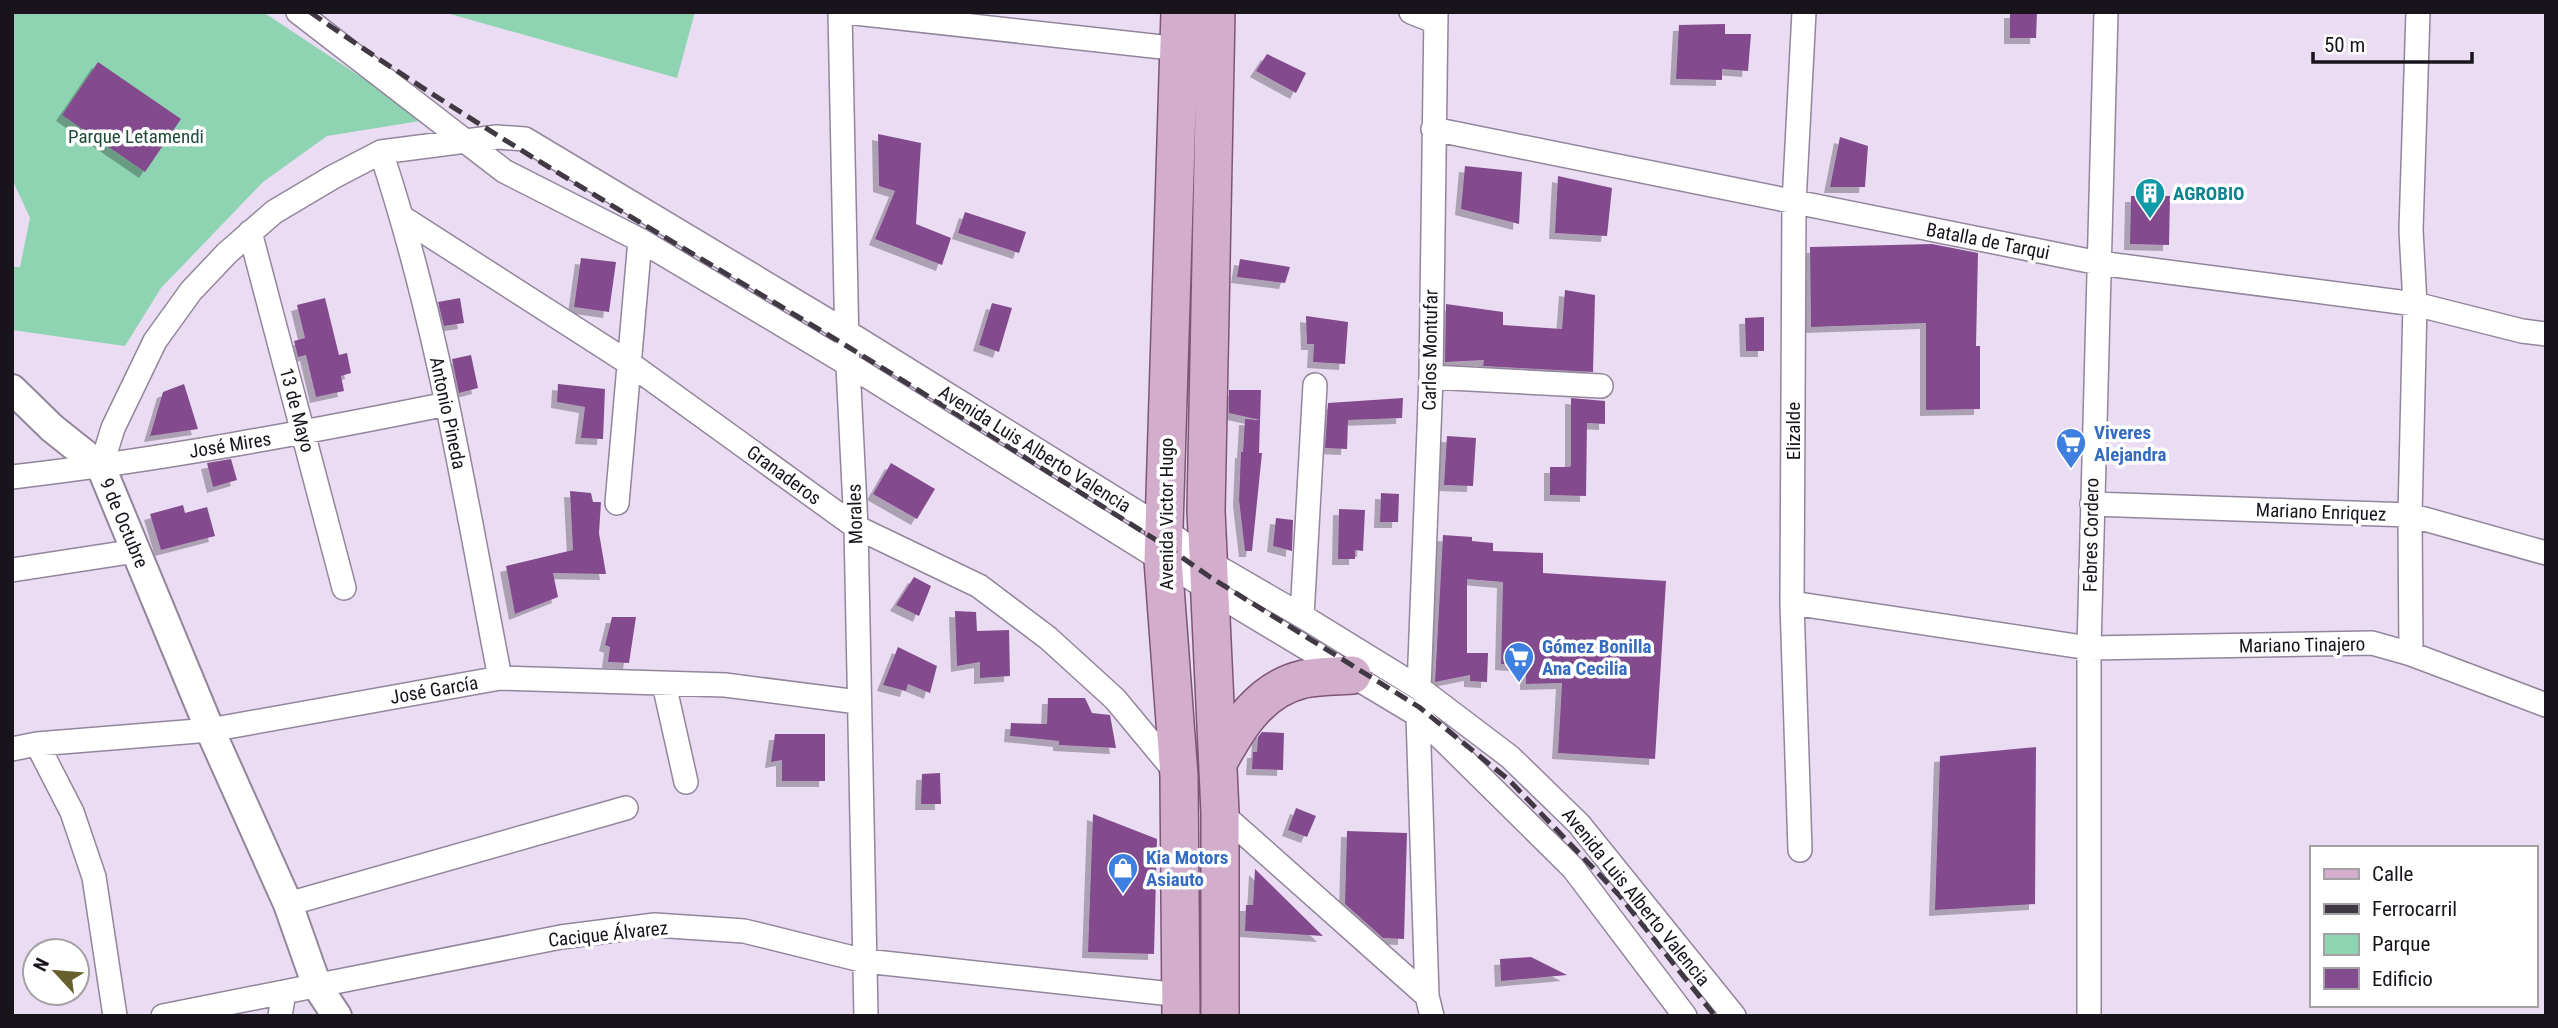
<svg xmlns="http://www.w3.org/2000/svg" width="2558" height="1028" viewBox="0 0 2558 1028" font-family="'Roboto Condensed',sans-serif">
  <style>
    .green { fill: #8fd4b2 }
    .building { fill: #834c8e; filter: url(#shadow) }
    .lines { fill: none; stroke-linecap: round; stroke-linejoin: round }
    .minor-casing { stroke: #92869b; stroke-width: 26 }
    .tertiary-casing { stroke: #92869b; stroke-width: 32 }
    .primary-casing { stroke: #7e5578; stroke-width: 40 }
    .minor { stroke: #fff; stroke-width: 23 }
    .tertiary { stroke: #fff; stroke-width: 28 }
    .primary { stroke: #d3aecc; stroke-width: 37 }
    .rail { stroke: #403944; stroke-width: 5; stroke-dasharray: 14 7; stroke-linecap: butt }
    .labels { text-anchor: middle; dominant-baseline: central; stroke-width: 7; stroke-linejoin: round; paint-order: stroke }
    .park-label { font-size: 19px; fill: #204b38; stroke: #fff }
    .culture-label { font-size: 19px; font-weight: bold; fill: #0d838f; stroke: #fff; text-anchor: start }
    .street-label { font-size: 19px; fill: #19141c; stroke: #fff }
    .shop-label { font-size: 19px; font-weight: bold; fill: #366cbe; stroke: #fff; text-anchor: start }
  </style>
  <defs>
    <filter id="shadow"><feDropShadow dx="-6" dy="6" stdDeviation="0" flood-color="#0004"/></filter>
  </defs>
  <rect width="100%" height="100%" fill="#e9dcf3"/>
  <!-- green -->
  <path class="green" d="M12,12H263L426,120L327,136L263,182L161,288L125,346L12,330V267H20L30,218L12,179Z
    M443,12H695L677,78Z"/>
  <!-- building -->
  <path class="building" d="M2010,12H2037L2036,38H2010Z
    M1725,24V34H1751L1748,71L1722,69V80L1676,79L1679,25Z
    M1267,54L1306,73L1296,93L1256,71Z
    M98,62L181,119L145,172L62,115Z
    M878,134L921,143L916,224L951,238L942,265L875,239L895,191L879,186Z
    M1840,137L1868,146L1865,187H1830Z
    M1465,166L1522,172L1519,224L1461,209Z
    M1558,176L1612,188L1607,236L1555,233Z
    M2131,196H2170L2169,245L2130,244Z
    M965,212L1026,232L1019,253L958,233Z
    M1932,244L1978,253L1976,346H1980V409L1926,410V323L1811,327L1810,247Z
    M581,258L616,262L609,312L574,307Z
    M1240,259L1290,267L1285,283L1237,277Z
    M1565,290L1595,295L1593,372L1483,366L1484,360L1445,362L1446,304L1503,312V325L1562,329Z
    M325,298L339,355L347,353L351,373L341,376L344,391L316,397L306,355L298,357L294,341L305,338L297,305Z
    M460,298L464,323L444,326L438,302Z
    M992,303L1012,308L999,352L979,345Z
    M1306,316L1348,322L1345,364L1313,362L1314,344H1307Z
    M1764,317V351H1746L1745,318Z
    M471,355L478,388L459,393L452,359Z
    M184,384L198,429L150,436L163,392Z
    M558,384L605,389L603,439L581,438L585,407L557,402Z
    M1229,390H1261L1259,453H1262L1252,551H1245L1239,500L1241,452H1243L1245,419L1260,420L1229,413Z
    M1403,398L1402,418L1348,420L1347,449L1325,448L1328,403Z
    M1571,398L1605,401V424L1587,423L1586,496L1550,495V467H1570L1571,465Z
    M1447,436L1476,438L1473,486L1444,485Z
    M231,459L237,480L213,487L207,463Z
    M891,463L935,489L917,519L873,494Z
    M570,491L591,493L593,502H601L599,533L606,574L553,573L558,597L515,614L506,566L573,550Z
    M1381,493L1399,494L1398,522H1380Z
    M183,505L185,513L207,507L215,536L161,550L150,514Z
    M1339,509L1365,510L1363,551L1355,550V559H1338Z
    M1276,518L1293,520L1292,551L1273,546Z
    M1443,535L1472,537V541L1493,543V551L1543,553V573L1666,581L1655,759L1558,753L1562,683L1526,684V666L1501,664L1503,582L1467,579V653H1488L1487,682L1470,681V675L1435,682Z
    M914,577L931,586L919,616L896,605Z
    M955,611L976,612L977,631L1009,630L1010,676L980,678V662L957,666Z
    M612,617H636L629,663L608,662L610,647L605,645Z
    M898,647L937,666L930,693L908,684L906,691L883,685Z
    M1048,698H1085L1092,713L1110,715L1116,748L1059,745V741L1010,736L1011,723L1047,724Z
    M1262,732L1284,733L1283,770L1252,769L1253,752H1257L1258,737Z
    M775,734H825V781H782V760L771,762Z
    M2036,747L2035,904L1935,910L1940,756Z
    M940,773L941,804H921L922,774Z
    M1296,808L1316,816L1307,837L1288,830Z
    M1093,814L1157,839L1154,954L1088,952Z
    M1347,831L1407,833L1404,939L1383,938L1345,904Z
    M1255,869L1323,936L1245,931L1246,905H1253Z
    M1531,957L1567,975L1501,981L1500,959Z"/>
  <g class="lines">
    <!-- minor casing -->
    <g class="minor-casing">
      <path id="minor" d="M298,12L504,171L640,240L848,364L1210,590L1418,715L1573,868L1685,1016
        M840,12L847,346L856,527L866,1016
        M846,12L1180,49
        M1411,12L1436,22
        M1433,129L2099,263L2415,304L2522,331L2546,334
        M381,152C438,323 466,502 500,678
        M403,218L629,363L856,527L979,586L1048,638L1115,699L1179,776
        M250,232L344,588
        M1431,377L1601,386
        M101,467L113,428L155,341L191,291L227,253L274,212L333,177L381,152L497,137L525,139L847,332L1164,529L1209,562L1302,616L1419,688L1510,757L1579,824L1734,1016
        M12,477C159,460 303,433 447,404
        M617,503L640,240
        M2092,504L2410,515L2546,553
        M12,570L136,551
        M1792,603L2089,648L2372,643L2411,654L2546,705
        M1302,616L1315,385
        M2411,654L2410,515L2415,304L2411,230L2418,12
        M664,684L686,782
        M1419,688L1431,377L1436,12
        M1418,715L1427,996L1432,1016
        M37,744L72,812L94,877L115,1016
        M12,749L37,744L210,730L500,678L725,685L858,702
        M1220,812L1427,996
        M1800,850L1792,603L1794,203L1804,12
        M288,904L626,808
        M163,1016L561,937L655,925L744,931L865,961L1181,995
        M280,1016L284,992
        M2089,1016V648L2106,12"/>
    </g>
    <!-- tertiary casing -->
    <g class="tertiary-casing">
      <path id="tertiary" d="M12,389L52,428L101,467L210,730L288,904L317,986L337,1016"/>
    </g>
    <!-- primary casing -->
    <g class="primary-casing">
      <path id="primary" d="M1180,12L1163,560L1179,776L1181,1016
        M1216,12L1206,511L1220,812V1016
        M1218,763C1238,726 1260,689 1304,679C1319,676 1337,676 1352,675"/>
    </g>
    <!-- minor -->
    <use href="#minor" class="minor"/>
    <!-- tertiary -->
    <use href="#tertiary" class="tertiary"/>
    <!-- primary -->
    <use href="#primary" class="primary"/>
    <!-- rail -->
    <path class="rail" d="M310,12C483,133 665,236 845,345C952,410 1057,478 1164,545L1210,577L1419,707L1509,780L1619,895L1715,1016"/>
  </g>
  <!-- icons -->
  <defs>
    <g id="building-pin" transform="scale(1.575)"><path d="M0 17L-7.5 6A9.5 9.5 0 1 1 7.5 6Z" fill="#0f9aa8" stroke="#fff"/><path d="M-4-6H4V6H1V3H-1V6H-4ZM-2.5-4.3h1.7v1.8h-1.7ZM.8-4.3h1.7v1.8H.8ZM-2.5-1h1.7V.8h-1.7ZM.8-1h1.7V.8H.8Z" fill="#fff"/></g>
    <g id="supermarket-pin" transform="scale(1.575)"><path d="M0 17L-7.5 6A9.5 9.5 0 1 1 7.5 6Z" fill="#3f7fe0" stroke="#fff"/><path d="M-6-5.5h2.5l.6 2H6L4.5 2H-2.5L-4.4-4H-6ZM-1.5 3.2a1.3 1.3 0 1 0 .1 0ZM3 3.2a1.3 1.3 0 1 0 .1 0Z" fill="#fff"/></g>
    <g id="shop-pin" transform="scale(1.575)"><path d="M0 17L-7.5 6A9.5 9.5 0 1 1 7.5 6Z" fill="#3f7fe0" stroke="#fff"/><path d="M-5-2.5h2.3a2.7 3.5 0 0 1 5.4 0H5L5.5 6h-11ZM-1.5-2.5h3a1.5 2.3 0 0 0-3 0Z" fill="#fff"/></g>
  </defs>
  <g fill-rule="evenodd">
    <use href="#building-pin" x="2150" y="193"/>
    <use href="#supermarket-pin" x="2071" y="443"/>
    <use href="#supermarket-pin" x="1519" y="657"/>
    <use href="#shop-pin" x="1123" y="868"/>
  </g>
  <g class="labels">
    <!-- park labels -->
    <g class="park-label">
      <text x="136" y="136">Parque Letamendi</text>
    </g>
    <!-- culture labels -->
    <g class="culture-label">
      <text x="2173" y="193">AGROBIO</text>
    </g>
    <!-- street labels -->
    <g class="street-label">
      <text transform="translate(1988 241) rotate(11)">Batalla de Tarqui</text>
      <text transform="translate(1430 350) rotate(-89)">Carlos Montufar</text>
      <text transform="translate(297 410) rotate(75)">13 de Mayo</text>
      <text transform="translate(448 413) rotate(78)">Antonio Pineda</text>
      <text transform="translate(1793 431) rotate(-90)">Elizalde</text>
      <text transform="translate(230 445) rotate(-9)">José Mires</text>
      <text transform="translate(1035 449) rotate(32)">Avenida Luis Alberto Valencia</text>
      <text transform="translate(784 475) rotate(36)">Granaderos</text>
      <text transform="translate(2321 512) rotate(2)">Mariano Enriquez</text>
      <text transform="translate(855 514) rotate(-92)">Morales</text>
      <text transform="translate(1166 514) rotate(-90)">Avenida Victor Hugo</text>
      <text transform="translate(124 523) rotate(67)">9 de Octubre</text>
      <text transform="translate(2091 535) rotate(-89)">Febres Cordero</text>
      <text transform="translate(2302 645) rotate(-1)">Mariano Tinajero</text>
      <text transform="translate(434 690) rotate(-10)">José García</text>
      <text transform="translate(1636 897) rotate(51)">Avenida Luis Alberto Valencia</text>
      <text transform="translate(608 934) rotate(-6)">Cacique Álvarez</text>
    </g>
    <!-- shop labels -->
    <g class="shop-label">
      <text x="2094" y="432">Viveres<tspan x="2094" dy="22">Alejandra</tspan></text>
      <text x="1542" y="646">Gómez Bonilla<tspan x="1542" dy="22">Ana Cecilia</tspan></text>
      <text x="1146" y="857">Kia Motors<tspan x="1146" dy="22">Asiauto</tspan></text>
    </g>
  </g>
  <!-- border -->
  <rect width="2558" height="1028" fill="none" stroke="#19141c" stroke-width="28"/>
  <!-- legend -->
  <rect x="2310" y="846" width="228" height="161" fill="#ffffff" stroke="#a3a1a4" stroke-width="2"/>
  <rect x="2324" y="869" width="35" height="10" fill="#d3aecc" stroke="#a3a1a4" stroke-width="2"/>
  <text x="2372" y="881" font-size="21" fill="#19141c">Calle</text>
  <rect x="2324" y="904" width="35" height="10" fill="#403944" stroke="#a3a1a4" stroke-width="2"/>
  <text x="2372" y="916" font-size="21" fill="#19141c">Ferrocarril</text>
  <rect x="2324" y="934" width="35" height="21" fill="#8fd4b2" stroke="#a3a1a4" stroke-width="2"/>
  <text x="2372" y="951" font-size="21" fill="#19141c">Parque</text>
  <rect x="2324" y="968" width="35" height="21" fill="#834c8e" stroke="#a3a1a4" stroke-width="2"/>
  <text x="2372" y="986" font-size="21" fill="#19141c">Edificio</text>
  <!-- north arrow -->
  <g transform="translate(56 972) rotate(296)"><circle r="33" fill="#ffffff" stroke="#a3a1a4" stroke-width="2"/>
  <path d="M0-5L12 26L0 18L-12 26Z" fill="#65602c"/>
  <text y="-10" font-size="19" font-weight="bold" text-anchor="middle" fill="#19141c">N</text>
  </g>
  <!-- scale -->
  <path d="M2313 52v10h159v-10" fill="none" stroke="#19141c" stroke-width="3.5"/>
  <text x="2324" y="52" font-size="21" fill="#19141c" stroke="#ffffff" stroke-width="5" paint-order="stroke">50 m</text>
</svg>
